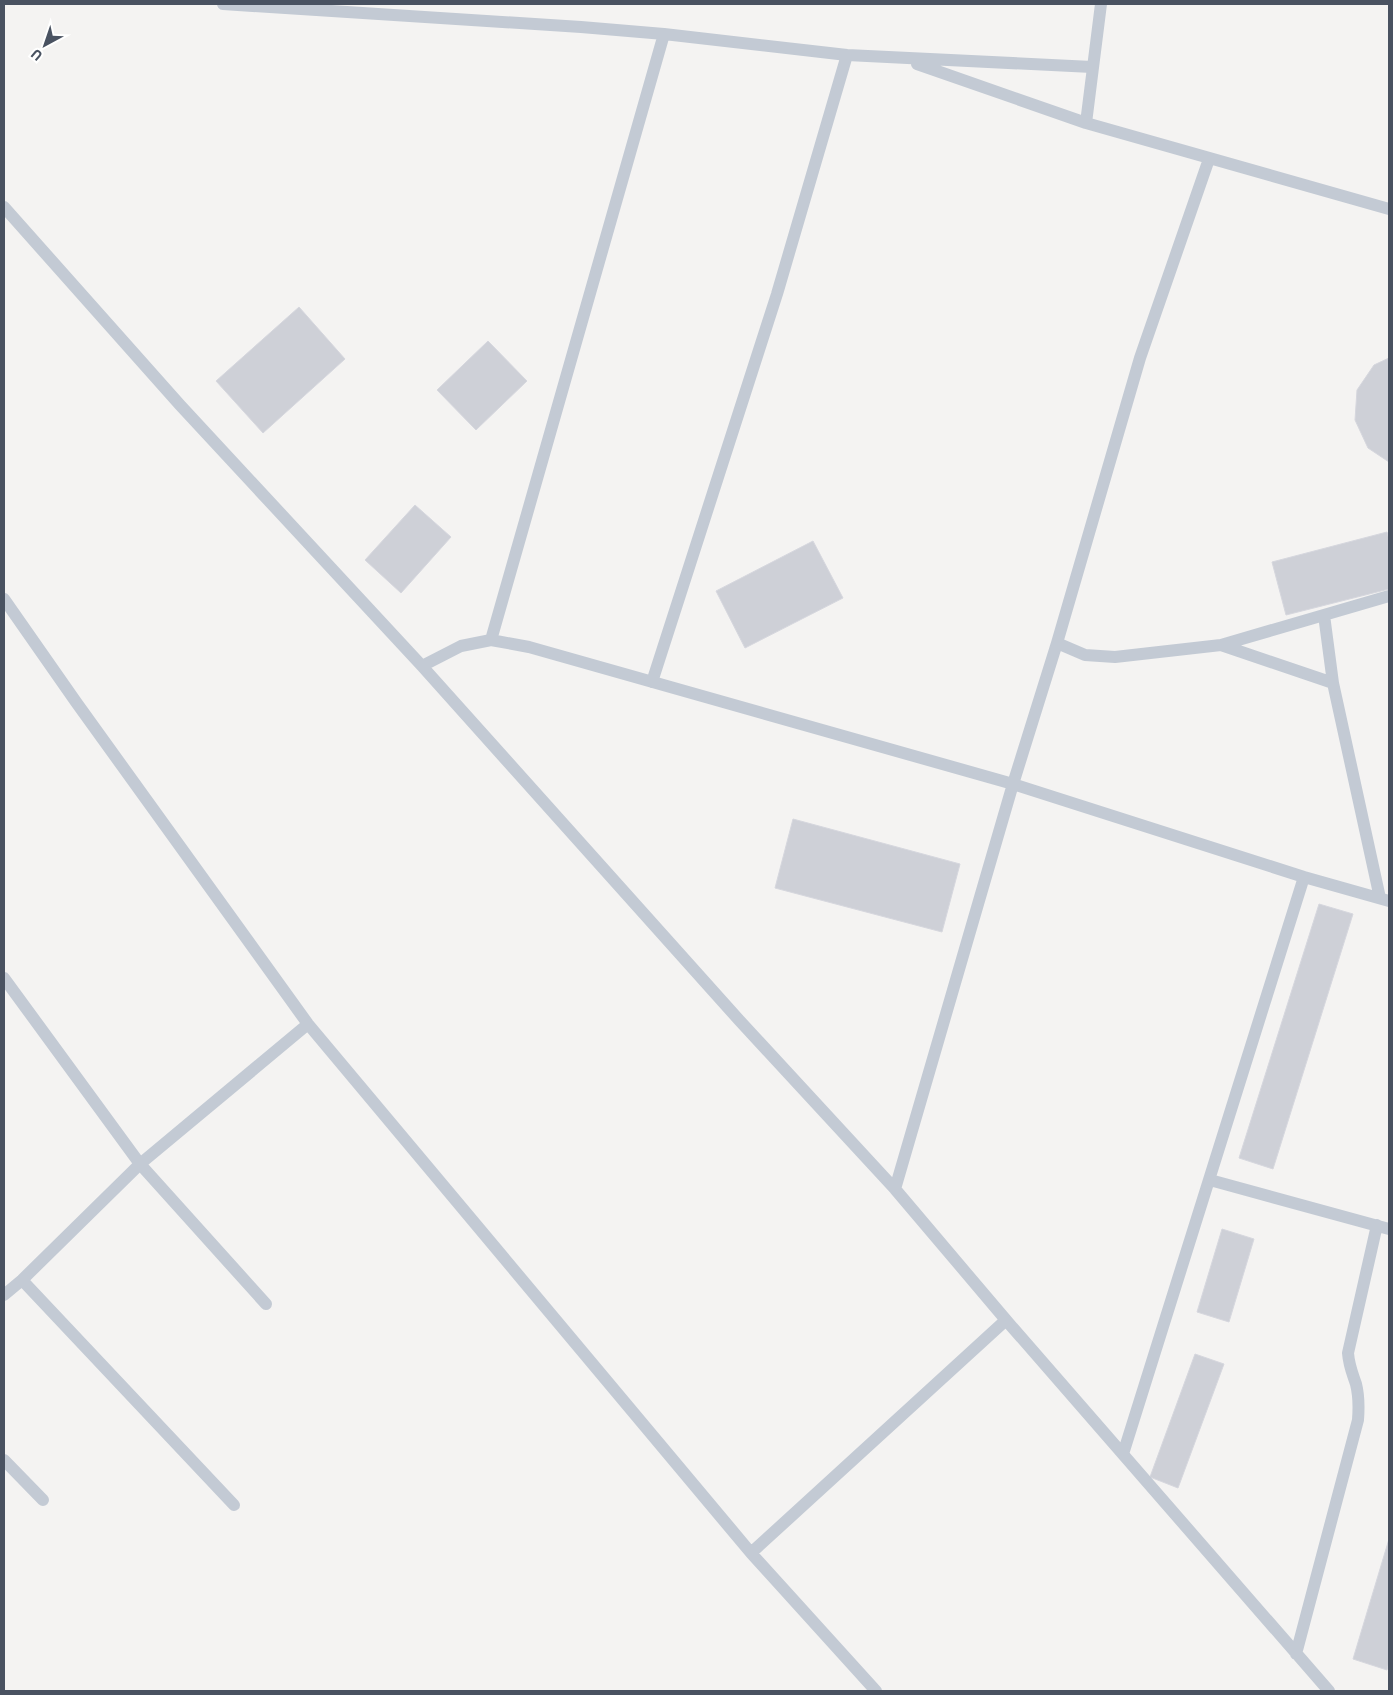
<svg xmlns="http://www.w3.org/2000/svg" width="1393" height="1695" viewBox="0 0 1393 1695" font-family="'IBM Plex Sans',sans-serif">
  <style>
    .building { fill: #ced0d7; stroke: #d6d7de }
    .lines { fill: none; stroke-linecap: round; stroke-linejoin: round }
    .service { stroke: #c3cad4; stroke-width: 12 }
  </style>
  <rect width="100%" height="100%" fill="#f4f3f2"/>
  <!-- building -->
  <path class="building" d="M299,307L345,359L263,433L216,381Z
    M488,341L527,381L476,430L437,390Z
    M1389,358V462L1368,448L1355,420L1357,390L1374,365Z
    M415,505L451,537L401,593L365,560Z
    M1387,532L1389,540V589L1286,615L1272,562Z
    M813,541L843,598L745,648L716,591Z
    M793,819L960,864L942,932L775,888Z
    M1319,904L1353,914L1273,1169L1239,1158Z
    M1222,1229L1254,1239L1229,1322L1197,1312Z
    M1195,1354L1224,1364L1178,1488L1150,1477Z
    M1389,1539V1661L1387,1670L1353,1659Z"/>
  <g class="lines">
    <!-- service -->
    <path class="service" d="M223,4L581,27L664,34L847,55L1092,67
      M917,64L1086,123L1389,209
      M1086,123L1101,4
      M4,207L180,405L422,666L739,1020L895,1189L1006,1320L1329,1691
      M4,599L76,702L308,1024L751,1553L876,1691
      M1324,615L1333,683L1380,898
      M491,640L664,34
      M1057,643L1085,655L1115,657L1221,645L1389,596
      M1221,645L1333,683
      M422,666L461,646L491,640L529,647L1013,784L1304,877L1389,901
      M652,682L777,294L847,55
      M4,978L140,1164L266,1304
      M1210,1180L1389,1229
      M895,1189L1013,784L1057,643L1140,358L1209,159
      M22,1280L234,1505
      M4,1295L22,1280L140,1164L308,1024
      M1123,1454L1304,877
      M4,1460L43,1500
      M751,1553L1006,1320
      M1296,1654L1358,1420C1359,1407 1359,1396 1356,1384C1352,1372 1349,1366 1348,1353L1377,1225"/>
  </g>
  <!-- border -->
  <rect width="1393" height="1695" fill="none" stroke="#495261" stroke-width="10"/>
  <!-- north arrow -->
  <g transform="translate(45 45) rotate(220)" stroke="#ffffff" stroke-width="4" paint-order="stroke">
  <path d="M0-4L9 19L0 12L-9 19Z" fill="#495261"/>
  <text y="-8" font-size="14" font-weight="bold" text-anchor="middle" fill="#495261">U</text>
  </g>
</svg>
